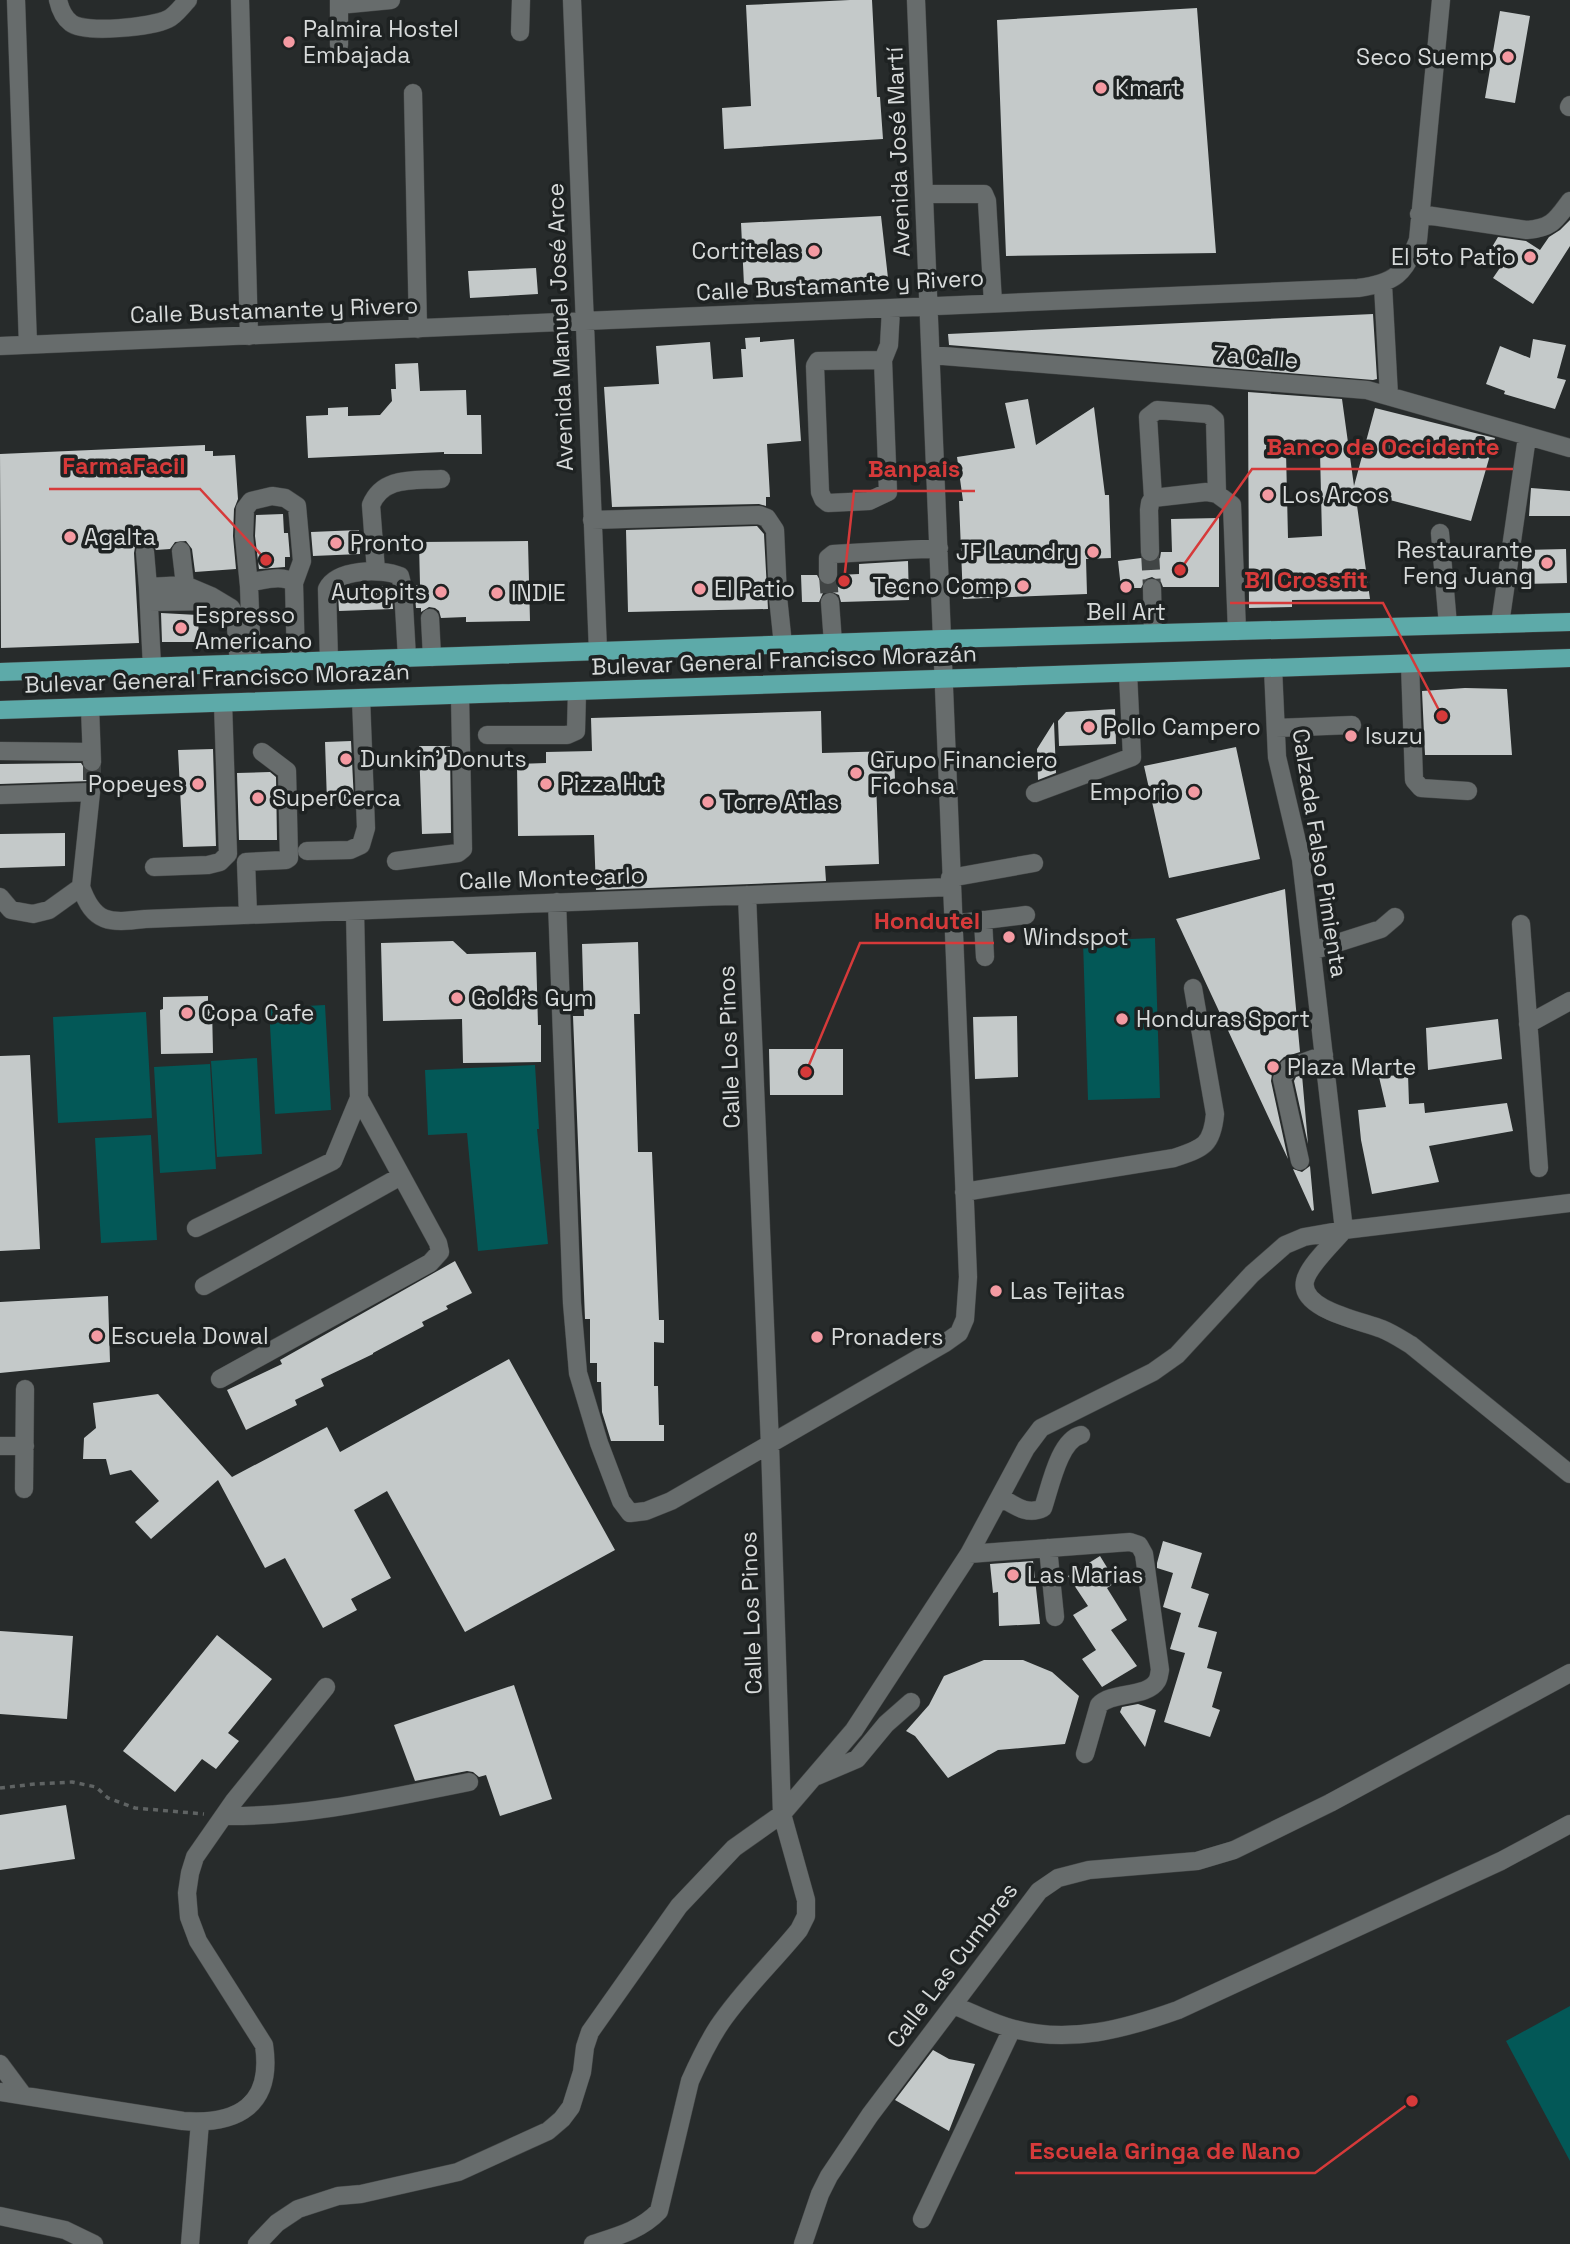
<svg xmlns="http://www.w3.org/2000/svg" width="1570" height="2244" viewBox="0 0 1570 2244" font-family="'Space Grotesk',sans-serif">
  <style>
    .green { fill: #035857 }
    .building { fill: #c4c9c9; fill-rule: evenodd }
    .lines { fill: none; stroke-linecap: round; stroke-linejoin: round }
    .minor-tunnel { stroke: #414545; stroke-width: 18; stroke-dasharray: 18 9; stroke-linecap: butt }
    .minor-casing { stroke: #444747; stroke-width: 19 }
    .major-casing { stroke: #444747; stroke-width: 19 }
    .path { stroke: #5f6363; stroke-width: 3.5; stroke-dasharray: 5 5; stroke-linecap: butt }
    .minor { stroke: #676c6c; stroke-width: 18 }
    .major { stroke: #5daaa9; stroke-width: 18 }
    .poi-dot { fill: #f49aa2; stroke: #1e2222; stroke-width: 2.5 }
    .labels { text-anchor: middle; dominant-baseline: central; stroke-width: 7; stroke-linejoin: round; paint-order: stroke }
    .poi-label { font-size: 23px; fill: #d7dada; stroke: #1e2222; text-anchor: start }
    .street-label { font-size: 23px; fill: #d7dada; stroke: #1e2222 }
    .leader { fill: none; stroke: #d63a3a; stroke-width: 2.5 }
    .callout-dot { fill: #d63a3a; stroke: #1e2222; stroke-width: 2.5 }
    .callout-label { font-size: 24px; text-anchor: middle; font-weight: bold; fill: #d63a3a; stroke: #1e2222; stroke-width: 7; stroke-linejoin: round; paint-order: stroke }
  </style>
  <rect width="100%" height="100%" fill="#272b2b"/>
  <!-- green -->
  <path class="green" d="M1155,938L1160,1098L1088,1100L1083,941Z
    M325,1005L331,1110L275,1114L269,1008Z
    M146,1012L152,1118L58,1123L53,1017Z
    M257,1058L262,1154L217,1157L211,1061Z
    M210,1064L216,1169L160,1173L154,1067Z
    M535,1065L539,1129H537L548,1244L478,1251L467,1133L428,1135L425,1070Z
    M151,1135L157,1240L101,1243L95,1138Z
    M1570,2006V2161L1506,2041Z"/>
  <!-- building -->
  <path class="building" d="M850,0H872L877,97H880L883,139L724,149L722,108L751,106L746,5Z
    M1197,8L1216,253L1006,256L997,20Z
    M1500,11L1530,16L1515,103L1485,98Z
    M881,216L888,278L744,285L741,223Z
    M1570,220V246L1533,304L1493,278L1504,262L1489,252L1498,237L1526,241L1540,250L1549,237L1560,230Z
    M536,268L538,294L470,298L468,271Z
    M1373,314L1377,379L1373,380L949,345L948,334Z
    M760,337V342L794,339L801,441L767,444L770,497H766V506L759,504L612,507L604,387L659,384L656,346L710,342L713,379L743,377L741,349H746L745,338Z
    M1533,339L1566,345L1557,378L1566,380L1555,409L1504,394L1505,391L1486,384L1500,346L1530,358Z
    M418,363L420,391L466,390L467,415H481L482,454H444V452L308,458L306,416L328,415V408L348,407V416L380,415L392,401L391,389H396L395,364Z
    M1248,392L1342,399L1354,486L1375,408L1495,438L1471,521L1355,491L1370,599L1292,600V607L1249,608ZM1286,452H1320L1322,536L1288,538Z
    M1028,399L1036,445L1094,407L1105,495H1109L1111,558L1086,559L1087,594L963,599L959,501H963L957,457L1015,448L1005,403Z
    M205,445V451H213V456L235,455L238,499L234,509L233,536L236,569L195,572L192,549L186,541L175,542L170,549L156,550L150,542L143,541L135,547L134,553L139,643L1,648L0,454Z
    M1531,488L1570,491V516H1529Z
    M283,514L284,533H288L290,557H285V567L259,569L255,536L256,515Z
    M1219,518V587H1163L1161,582L1152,577L1146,579L1141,588H1121L1118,561L1141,558L1151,563L1160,558L1161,552H1172L1171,519Z
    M757,526L764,534L768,609L628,612L626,530Z
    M359,530L360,554L313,556L311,532Z
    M528,541L530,621L466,622V617L441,618L439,611L435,608L429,607L421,612V608H416L414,585H420L419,542Z
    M1566,549L1567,583L1522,584V550Z
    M908,561L909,600L841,602L839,595L830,591L823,593L819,602H802L801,575H817L822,584L829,586L837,581L839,575L859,574V564Z
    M391,586L393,609L339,611L338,593L345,588Z
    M161,613L198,615L199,642H162Z
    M1465,688L1507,689L1512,755H1425L1422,691Z
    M1115,709L1116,744L1059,746L1058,721L1066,712Z
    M821,711L822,753L894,751L895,780L876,781L879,864L825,866L826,881L596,890L594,835L518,836L517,764L546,763V752L592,751L591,718Z
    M1054,722L1056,773L1038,780L1037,749Z
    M351,741L354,801L327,802L325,742Z
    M419,746H450L451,833L422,834Z
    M1236,747L1260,859L1169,878L1144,766Z
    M213,749L216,846L183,847L178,750Z
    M81,763L87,772L93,773L100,769L101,784L91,781L0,784V764Z
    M270,772L276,777L277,840H239L237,773Z
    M65,833V866L0,868V834Z
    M1285,889L1300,1052L1284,1057L1279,1062L1272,1074L1271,1081L1288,1159L1176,919Z
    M453,941L467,954L536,952L538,1025H541V1062L463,1063L462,1019L383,1021L381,943Z
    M638,942L640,1014H634L638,1152H652L659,1320H664V1343L654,1342V1386H658L659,1425H664V1441H611L602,1412L601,1382H597V1363H590V1319H585L573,1016H584L582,944Z
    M208,996V1007H212L213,1053L161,1054L160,1010L163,1009V997Z
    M1017,1016L1018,1077L975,1079L973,1017Z
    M1498,1019L1502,1059L1428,1070L1426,1028Z
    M769,1049H843V1095H770Z
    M30,1055L40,1249L0,1251V1056Z
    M1408,1074L1409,1104L1424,1103L1425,1113L1507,1103L1513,1131L1429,1146L1439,1182L1372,1194L1361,1140L1358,1110L1386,1107L1379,1077Z
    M1302,1075L1308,1144L1294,1081L1296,1077Z
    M1310,1166L1314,1210L1312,1211L1293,1169L1302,1172Z
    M455,1261L472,1293L446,1306L448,1309L422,1322L424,1326L373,1353V1354L321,1379L324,1386L295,1400L297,1405L246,1430L227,1390L282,1364L280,1360Z
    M108,1296L110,1362L0,1373V1302Z
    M509,1359L615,1550L465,1632L387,1491L354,1510L391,1578L351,1599L357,1610L323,1628L285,1558L265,1568L218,1480L151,1539L135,1522L159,1501L131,1470L110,1475L106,1459H83L84,1438L96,1428L93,1403L158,1394L232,1477L327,1427L340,1452Z
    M1163,1541L1202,1553L1191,1588L1209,1594L1198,1627L1217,1632L1207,1668L1222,1672L1212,1707L1220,1710L1210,1737L1164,1722L1185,1653L1170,1649L1181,1613L1163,1607L1173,1573L1157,1568V1563Z
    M1100,1556L1116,1582L1107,1588L1127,1620L1111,1630L1137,1666L1102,1687L1082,1659L1096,1650L1073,1615L1088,1606L1068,1576Z
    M1033,1561L1040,1624L999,1626L998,1592L993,1593L990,1564Z
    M0,1631L73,1636L67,1719L0,1714Z
    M217,1635L272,1679L228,1733L239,1741L216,1769L202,1759L175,1792L123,1751Z
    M984,1660H1023L1052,1672L1079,1696L1065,1744L998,1750L948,1778L915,1736L906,1731L929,1705L944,1676Z
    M514,1685L552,1799L500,1816L486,1775L479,1777L473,1772L467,1771L415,1781L394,1725Z
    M1138,1704L1156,1710L1145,1747L1120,1712L1122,1707Z
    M66,1805L75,1859L0,1870V1815Z
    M933,2050L949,2059L975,2064L949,2131L895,2100Z"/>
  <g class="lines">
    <!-- minor-tunnel -->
    <path class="minor-tunnel" d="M1150,552L1152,588
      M828,575L830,602
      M92,762V784"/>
    <!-- minor casing -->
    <g class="minor-casing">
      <path id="minor" d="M16,0L28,345
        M58,0C60,9 63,17 71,23C85,34 152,27 168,19C175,16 182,6 188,0
        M240,0L249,336
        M339,0V5L391,0
        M572,0L598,651
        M520,32L521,0
        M339,45V5
        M413,93L418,329
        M1569,107L1570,105
        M924,194H984L987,201L993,303
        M1419,214L1527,230C1552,228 1556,220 1570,201
        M1383,285L1389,396
        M0,346L1358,288C1395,283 1405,274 1418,240L1441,0
        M931,355L1367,390L1570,448
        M883,360L818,361L815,366L820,492L823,499L828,503L869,501L888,492L883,360L889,345L891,309
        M1153,498L1148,417L1157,410L1208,414L1215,420L1217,494
        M592,520L759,515L767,518L775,530L778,597L783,645
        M1440,533L1448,625
        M181,551L185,585
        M145,552L148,587
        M1150,552L1149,510L1150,503L1153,498L1206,492L1217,494L1232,505L1237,631
        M376,571L371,505C383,476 413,481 441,479
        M828,575V558L833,554L939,548
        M249,586L251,582C265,580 283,574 294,583L296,662
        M1152,588L1153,633
        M149,602L216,601
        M830,602L833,643
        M430,618L432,657
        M1500,624L1527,437
        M329,661L327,589C337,569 381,568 400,576L403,588L407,658
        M252,663L249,586L244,536L245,509L251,501L272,496L285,498L297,506L302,561L294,583
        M1410,664L1414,780L1421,788L1468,791
        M152,667L148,587L185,585L211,596L231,608L235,615L239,664
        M1273,668L1277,757L1301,859L1344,1230C1334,1242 1308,1266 1305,1281C1299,1310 1363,1321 1382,1329C1392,1333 1401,1339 1411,1345L1570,1474
        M90,707L92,762
        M1276,728L1352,725
        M487,735H567L576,731L577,691
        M0,751L91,752
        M1035,793L1132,757L1128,673
        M0,795L91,792L81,887
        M307,851L350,850L361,845L366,828L361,698
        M396,861L458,853L463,849L460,695
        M154,867L208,865L220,862L228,854L223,703
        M950,878L1034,863
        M0,897L11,910L33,914L49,910L81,887C94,924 109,923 145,919L951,887
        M557,902L572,1303L578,1373L599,1443L621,1501L630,1513L646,1511L671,1501L945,1343L959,1333L965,1319L968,1277L916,0
        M248,915L246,862L286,860L289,858L287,771L262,752
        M983,920L985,957
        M952,924L1026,915
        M1521,924L1539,1168
        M1312,951L1381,929L1395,917
        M1528,1024L1570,1001
        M1300,1161L1282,1079L1288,1068L1324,1055
        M964,1192L1174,1158C1203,1148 1212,1146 1215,1114L1193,988
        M196,1228L333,1161L359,1098
        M204,1286L401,1176
        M220,1379L430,1263L440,1252L438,1243L359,1098L355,911
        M0,1446H25
        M24,1489L25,1389
        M1000,1497C1014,1505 1027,1516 1043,1508C1050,1488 1059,1440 1081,1435
        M1048,1548L1055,1617
        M969,1554L1130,1542L1139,1545L1144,1554L1160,1670C1159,1674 1159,1678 1157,1681C1147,1698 1112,1691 1099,1705L1085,1754
        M817,1776L857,1759L886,1724L911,1702
        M224,1816C308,1817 388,1798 469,1782
        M953,2005C973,2013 993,2024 1014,2029C1070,2044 1125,2029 1178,2010L1501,1861L1570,1824
        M0,2064L23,2095
        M0,2092L183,2121C238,2125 273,2105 264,2045L198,1941L189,1917L187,1893L190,1873L195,1857L234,1801L326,1687
        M0,2216L65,2230L94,2244
        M922,2219L1012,2029
        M190,2244L200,2122
        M257,2244L277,2223L298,2209L338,2196L361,2194L458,2172L548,2131L562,2119L571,2107L582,2072L585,2047L590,2032L679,1906L734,1848L782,1814L854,1730L969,1554L1026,1448L1041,1428L1153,1372L1177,1355L1252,1274L1285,1245L1304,1237L1344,1230L1570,1203
        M593,2244C618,2236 641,2230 659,2211L690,2081C698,2063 707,2044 718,2027C741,1992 773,1962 799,1930L806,1916V1900L782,1814L770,1445L747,895
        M803,2244L820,2194L829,2176L870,2115L1039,1891L1058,1878L1089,1870L1197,1861L1234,1850L1330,1803L1570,1673"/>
    </g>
    <!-- major casing -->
    <g class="major-casing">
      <path id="major" d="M0,672L943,639L1570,622
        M0,710L1570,658"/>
    </g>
    <!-- path -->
    <path class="path" d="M0,1788L35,1784L72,1782L96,1787L108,1798L135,1808L204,1814"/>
    <!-- minor -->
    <use href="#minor" class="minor"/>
    <!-- major -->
    <use href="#major" class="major"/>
  </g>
  <!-- markers -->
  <g class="poi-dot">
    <circle cx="289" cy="42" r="7"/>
    <circle cx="1508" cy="57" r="7"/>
    <circle cx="1101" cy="88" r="7"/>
    <circle cx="814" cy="251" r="7"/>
    <circle cx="1530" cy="257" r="7"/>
    <circle cx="1268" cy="495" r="7"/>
    <circle cx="70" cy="537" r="7"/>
    <circle cx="336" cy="543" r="7"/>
    <circle cx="1093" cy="552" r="7"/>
    <circle cx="1547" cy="563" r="7"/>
    <circle cx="1023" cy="586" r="7"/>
    <circle cx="1126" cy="587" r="7"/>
    <circle cx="700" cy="589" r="7"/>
    <circle cx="441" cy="592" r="7"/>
    <circle cx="497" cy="593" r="7"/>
    <circle cx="181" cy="628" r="7"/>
    <circle cx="1089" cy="727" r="7"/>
    <circle cx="1351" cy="736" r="7"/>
    <circle cx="346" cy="759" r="7"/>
    <circle cx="856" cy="773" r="7"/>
    <circle cx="198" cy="784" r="7"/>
    <circle cx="546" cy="784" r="7"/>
    <circle cx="1194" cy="792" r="7"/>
    <circle cx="258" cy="798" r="7"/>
    <circle cx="708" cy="802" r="7"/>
    <circle cx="1009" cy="937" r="7"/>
    <circle cx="457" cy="998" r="7"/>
    <circle cx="187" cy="1013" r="7"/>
    <circle cx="1122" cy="1019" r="7"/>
    <circle cx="1273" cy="1067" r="7"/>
    <circle cx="996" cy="1291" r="7"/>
    <circle cx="97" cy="1336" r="7"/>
    <circle cx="817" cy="1337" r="7"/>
    <circle cx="1013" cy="1575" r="7"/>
  </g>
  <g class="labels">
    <!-- poi labels -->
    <g class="poi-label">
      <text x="303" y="29">Palmira Hostel<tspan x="303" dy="26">Embajada</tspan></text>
      <text x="1494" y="57" text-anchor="end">Seco Suemp</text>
      <text x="1115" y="88">Kmart</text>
      <text x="800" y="251" text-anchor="end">Cortitelas</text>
      <text x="1516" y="257" text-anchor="end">El 5to Patio</text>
      <text x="1282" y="495">Los Arcos</text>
      <text x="84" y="537">Agalta</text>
      <text x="350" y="543">Pronto</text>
      <text x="1533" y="550" text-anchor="end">Restaurante<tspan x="1533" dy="26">Feng Juang</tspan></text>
      <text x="1079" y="552" text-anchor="end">JF Laundry</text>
      <text x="1009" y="586" text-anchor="end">Tecno Comp</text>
      <text x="714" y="589">El Patio</text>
      <text x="427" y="592" text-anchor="end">Autopits</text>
      <text x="511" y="593">INDIE</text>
      <text x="1126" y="612" text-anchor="middle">Bell Art</text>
      <text x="195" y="615">Espresso<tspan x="195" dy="26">Americano</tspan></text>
      <text x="1103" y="727">Pollo Campero</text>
      <text x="1365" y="736">Isuzu</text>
      <text x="360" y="759">Dunkin' Donuts</text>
      <text x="870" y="760">Grupo Financiero<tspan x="870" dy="26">Ficohsa</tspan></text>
      <text x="184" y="784" text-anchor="end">Popeyes</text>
      <text x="560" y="784">Pizza Hut</text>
      <text x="1180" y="792" text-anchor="end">Emporio</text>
      <text x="272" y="798">SuperCerca</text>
      <text x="722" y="802">Torre Atlas</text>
      <text x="1023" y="937">Windspot</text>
      <text x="471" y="998">Gold's Gym</text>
      <text x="201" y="1013">Copa Cafe</text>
      <text x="1136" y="1019">Honduras Sport</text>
      <text x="1287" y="1067">Plaza Marte</text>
      <text x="1010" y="1291">Las Tejitas</text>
      <text x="111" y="1336">Escuela Dowal</text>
      <text x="831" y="1337">Pronaders</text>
      <text x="1027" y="1575">Las Marias</text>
    </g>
    <!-- street labels -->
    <g class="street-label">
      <text transform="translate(898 152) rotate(-92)">Avenida José Martí</text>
      <text transform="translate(840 285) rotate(-3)">Calle Bustamante y Rivero</text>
      <text transform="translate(274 310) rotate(-2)">Calle Bustamante y Rivero</text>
      <text transform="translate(560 327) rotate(-92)">Avenida Manuel José Arce</text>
      <text transform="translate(1256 357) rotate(5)">7a Calle</text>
      <text transform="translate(784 660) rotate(-2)">Bulevar General Francisco Morazán</text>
      <text transform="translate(217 678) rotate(-2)">Bulevar General Francisco Morazán</text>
      <text transform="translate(1320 853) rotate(81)">Calzada Falso Pimienta</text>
      <text transform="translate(552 878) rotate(-2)">Calle Montecarlo</text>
      <text transform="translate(729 1047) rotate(-92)">Calle Los Pinos</text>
      <text transform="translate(751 1613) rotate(-92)">Calle Los Pinos</text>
      <text transform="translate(952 1965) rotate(-53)">Calle Las Cumbres</text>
    </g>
  </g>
  <!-- callouts -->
  <path class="leader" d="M1180 570L1252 469H1513M266 560L200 489H49M844 581L854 491H975M1442 716L1383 603H1230M806 1072L860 943H994M1412 2101L1315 2173H1015"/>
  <g class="callout-dot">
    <circle cx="1180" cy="570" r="7"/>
    <circle cx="266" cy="560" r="7"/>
    <circle cx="844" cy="581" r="7"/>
    <circle cx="1442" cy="716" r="7"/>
    <circle cx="806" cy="1072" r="7"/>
    <circle cx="1412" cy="2101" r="7"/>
  </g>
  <g class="callout-label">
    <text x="1383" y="455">Banco de Occidente</text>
    <text x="124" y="474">FarmaFacil</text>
    <text x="914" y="477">Banpais</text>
    <text x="1306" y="588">B1 Crossfit</text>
    <text x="927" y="929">Hondutel</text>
    <text x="1165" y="2159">Escuela Gringa de Nano</text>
  </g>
</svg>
